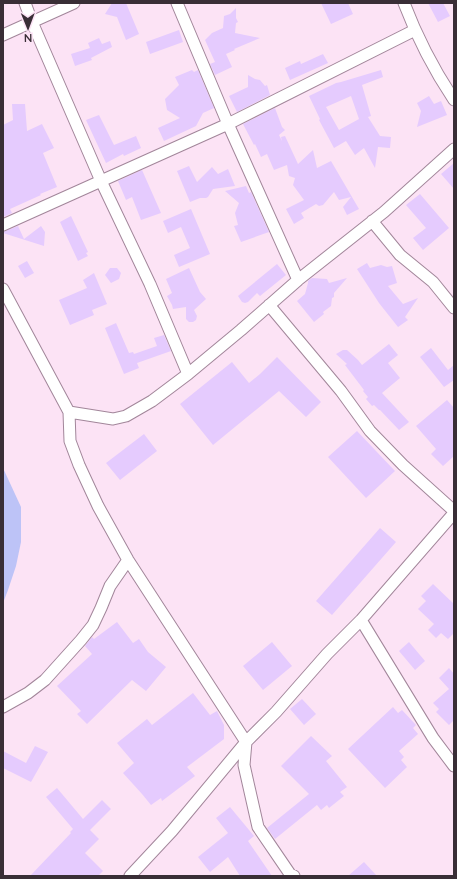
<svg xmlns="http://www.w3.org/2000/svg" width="457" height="879" viewBox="0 0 457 879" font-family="Lato,sans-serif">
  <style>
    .water { fill: #bdc3f7 }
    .building { fill: #e5cbfe; fill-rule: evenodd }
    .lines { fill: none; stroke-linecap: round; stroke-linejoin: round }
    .minor-casing { stroke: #a2869a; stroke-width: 13 }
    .minor { stroke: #fff; stroke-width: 11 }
  </style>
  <rect width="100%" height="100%" fill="#fce3f5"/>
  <!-- water -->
  <path class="water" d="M3,468L21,507V542L16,566L8,590L3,603Z"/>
  <!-- building -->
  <path class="building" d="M112,3H126L139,34L126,40L117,17L105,14Z
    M321,3H348L353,14L331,24Z
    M428,3H443L450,16L438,22Z
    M236,8V18L238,22L236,23L235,33L260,38L234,49L235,50L226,54L232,67L215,75L210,64L215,62L205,40L212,33L223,28L224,16L230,14Z
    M179,30L183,42L150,54L146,42Z
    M99,38L102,44L110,41L112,47L91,58L92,60L75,66L71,54L90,48L88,43Z
    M323,54L328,63L290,80L285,68L300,61L301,64Z
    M192,70L194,72L198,70L214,108L203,113L196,126L164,141L158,128L180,118L167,110L165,99L179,85L175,77Z
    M381,70L383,77L362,85L371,116L368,117L380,136L391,137L390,148L378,147L375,168L364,148L355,155L346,141L334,148L319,120L320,119L309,96L334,84L336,83L341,82ZM351,96L359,119L339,130L326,107Z
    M248,75L255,79L260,80L265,86L267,85L270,95L237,112L229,96L248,87Z
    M429,96L434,104L441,101L447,115L417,127L421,111L417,103Z
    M12,104H25L27,131L42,124L54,148L43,153L57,187L40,194L41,195L10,209L12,213L3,217V125L13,120Z
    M275,108L282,127L285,130L279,135L282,141L281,137L285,136L298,164L313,150L317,168L331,161L359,209L347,215L343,207L351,197L339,200L334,192L323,205L319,206L316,204L301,213L304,218L294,224L286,209L304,200L293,185L295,178L289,176L287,165L274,170L267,154L261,157L255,144L254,145L243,124Z
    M99,115L114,145L136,136L141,148L124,156L123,154L106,163L86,120Z
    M454,163V189L441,174Z
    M189,166L197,182L212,167L218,174L228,169L235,186L213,189L208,197L206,198H200L190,202L177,171Z
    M142,170L161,213L141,220L132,197L126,200L118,181Z
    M246,186L249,193L251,192L269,232L241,242L234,226L238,225L235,213L239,203L225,191Z
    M420,194L449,228L423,250L413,238L426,228L406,205Z
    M191,209L210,254L179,267L174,255L190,248L181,227L168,233L163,221Z
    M71,216L88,252L86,253L88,256L78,261L60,222Z
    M18,226L24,239L41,226L45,232L44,246L3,233V232Z
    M27,261L34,273L25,278L18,266Z
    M367,263L370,268L381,265L387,267L392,266L397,283L388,286L403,304L418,298L405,317L408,320L398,327L379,303L357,269Z
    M277,264L286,275L260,296L257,293L248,302L245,303L242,302L238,296Z
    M110,268H117L121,273L119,279L111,283L105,275Z
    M189,268L200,292L206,299L194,310L197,316L196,320L193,322H189L186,319V307L173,309L172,305L167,296L172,293L166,279Z
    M94,273L107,304L92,310L94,315L70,325L59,300L87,288L83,280Z
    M312,278L327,279L329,283L347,278L334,293V297L332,298L331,306L323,312L324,314L314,322L297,301L305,294L308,283V281Z
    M116,323L129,353L133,352L134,354L157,346L154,338L164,335L171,351L137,363L139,368L124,374L105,328Z
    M389,344L398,355L388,363L400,378L382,393L409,422L399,430L380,410H379L374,405L372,406L366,399L368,397L363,391L364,390L345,365L347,364L336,354L343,350H347L358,360L362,365Z
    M431,348L448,370L454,365V380L444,387L420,357Z
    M277,357L321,402L306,417L279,391L213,445L180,404L232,362L249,383L260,374Z
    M447,400L454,408V456L443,466L431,454L436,449L416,426Z
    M357,431L395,471L366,498L328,457Z
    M144,434L157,451L120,480L106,463Z
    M380,528L396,542L332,615L316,601Z
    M433,584L454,604V633L448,639L441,633L436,638L428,630L434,624L418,609L426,601L421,596Z
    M117,622L133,643L139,639L148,652L166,667L146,691L132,680L87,724L77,714L81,711L57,686L92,654L85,646L92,637L94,639Z
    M272,642L292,666L263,690L243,666Z
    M409,642L425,661L415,670L399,651Z
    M449,668L454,674V720L449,725L436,712L439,709L433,703L449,689L439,678Z
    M193,693L210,715L217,711L224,725V739L187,767L195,776L162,801L161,798L151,805L142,794L123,773L134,763L117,743L147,719L152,725Z
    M302,699L316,714L304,725L290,709Z
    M393,707L398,713L402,710L416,725L413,728L418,734L399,751L404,757L401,760L407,767L385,788L348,749Z
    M311,736L332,756L326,761L347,787L340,792L344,796L329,808L327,805L321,810L317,805L275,839L267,828L309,794L281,766Z
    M35,746L48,752L31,782L3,768V751L26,763Z
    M57,788L83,819L102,800L111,809L90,830L99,839L85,853L103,871L98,876H30L71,833L70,832L73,829L46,797Z
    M230,807L254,836L248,841L272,876H240L228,857L210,872L198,857L228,833L216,818Z
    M364,862L377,876H348Z"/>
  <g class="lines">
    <!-- minor casing -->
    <g class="minor-casing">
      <path id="minor" d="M25,3L32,22L101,181L150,284L188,374
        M177,3L228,124L298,280
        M404,3C417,37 434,70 454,100
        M3,35L74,3
        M372,221L400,255L433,282L454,308
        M3,225L228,124L415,30
        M3,289L69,412L70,441L79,465L98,506L128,560L246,742L244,765L258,827L290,874L294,876
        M269,305L341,391L370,431L403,465L454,511
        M69,412L113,419L126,416L152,401L188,374L241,330L298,280L384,212L454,149
        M361,620L433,738L454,766
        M3,707L28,693L45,680L81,640L93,625L101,608L110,586L128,560
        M130,876L172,831L246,742L276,712L327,654L361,620L454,513"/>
    </g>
    <!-- minor -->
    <use href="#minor" class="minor"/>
  </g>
  <!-- border -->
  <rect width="457" height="879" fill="none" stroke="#392e36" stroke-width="8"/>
  <!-- north arrow -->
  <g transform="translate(28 28) rotate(179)" stroke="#fce3f5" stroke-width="3" paint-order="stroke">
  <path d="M0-3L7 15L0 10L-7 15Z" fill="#392e36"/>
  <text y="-6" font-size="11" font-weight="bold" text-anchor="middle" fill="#392e36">N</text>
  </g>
</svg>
